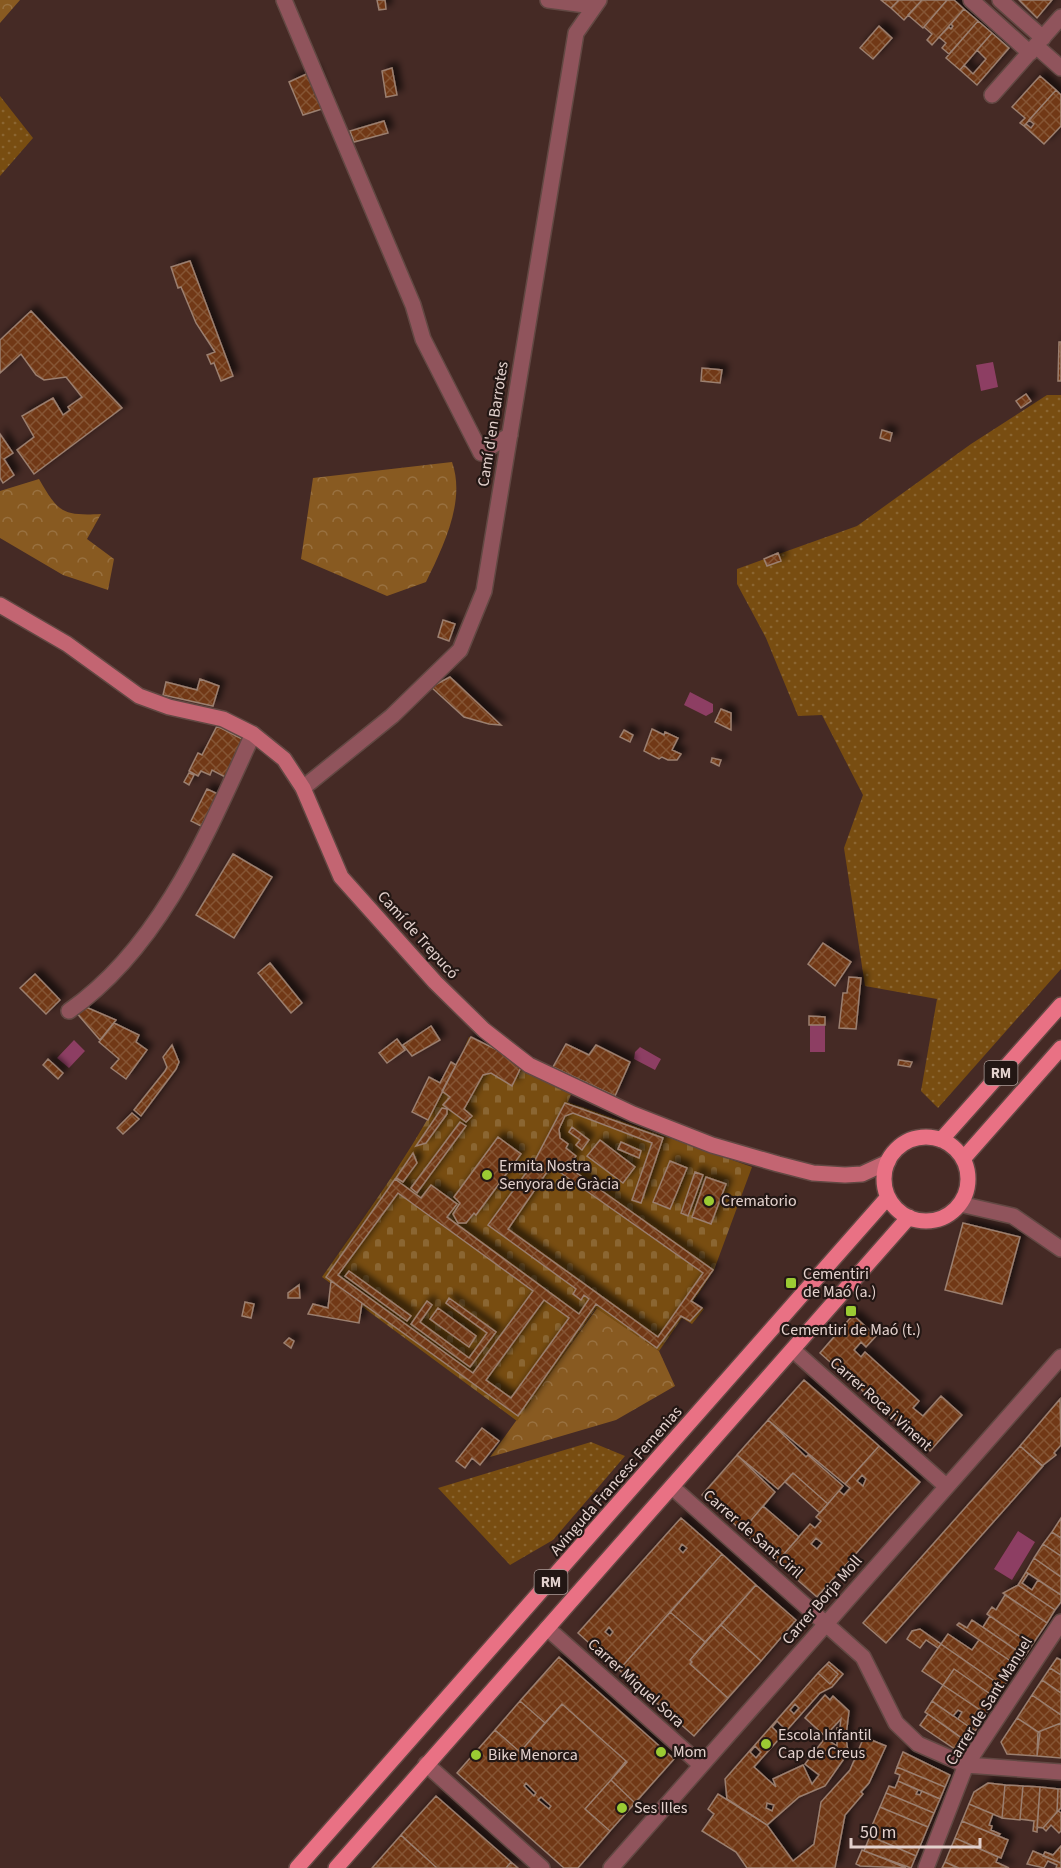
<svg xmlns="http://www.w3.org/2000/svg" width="1061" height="1868" viewBox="0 0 1061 1868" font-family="'Source Sans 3',sans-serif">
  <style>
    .grass { fill: url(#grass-dots) }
    .forest { fill: url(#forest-crowns) }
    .cemetery { fill: url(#cemetery-stones) }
    .water { fill: #8d3e63 }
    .building { fill: url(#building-cross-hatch); stroke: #9b7f6f; stroke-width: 1.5; fill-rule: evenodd; filter: url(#shadow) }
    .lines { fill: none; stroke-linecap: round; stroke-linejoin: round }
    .street-casing { stroke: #624843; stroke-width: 18 }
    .secondary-casing { stroke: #624843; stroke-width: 18 }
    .primary-casing { stroke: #624843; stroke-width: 18 }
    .street { stroke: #90545c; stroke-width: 15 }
    .secondary { stroke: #c36572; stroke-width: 15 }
    .primary { stroke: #e97184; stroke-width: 15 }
    .poi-dot { fill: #9bcb33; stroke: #231714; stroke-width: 2 }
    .labels { text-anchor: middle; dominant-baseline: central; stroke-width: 4.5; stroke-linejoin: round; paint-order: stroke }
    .shield { fill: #231714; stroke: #aa9a96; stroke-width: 1.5 }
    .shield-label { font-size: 15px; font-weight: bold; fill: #e4d2ce }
    .street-label { font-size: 16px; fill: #e4d2ce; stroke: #231714 }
    .poi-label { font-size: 16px; fill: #e4d2ce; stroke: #231714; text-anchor: start }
  </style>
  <defs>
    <pattern id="grass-dots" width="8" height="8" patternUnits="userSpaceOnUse" patternTransform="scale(1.5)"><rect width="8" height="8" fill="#784d11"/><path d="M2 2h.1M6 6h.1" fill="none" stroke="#8b6632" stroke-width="1.8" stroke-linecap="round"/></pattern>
    <pattern id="forest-crowns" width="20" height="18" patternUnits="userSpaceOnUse" patternTransform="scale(1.5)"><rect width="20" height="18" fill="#885a21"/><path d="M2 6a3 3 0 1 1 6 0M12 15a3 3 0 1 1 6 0" fill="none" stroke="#997140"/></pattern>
    <pattern id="cemetery-stones" width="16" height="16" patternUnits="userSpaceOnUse" patternTransform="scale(1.5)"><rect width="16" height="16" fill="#784d11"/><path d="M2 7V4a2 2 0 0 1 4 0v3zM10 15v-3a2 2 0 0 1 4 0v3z" fill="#8b6632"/></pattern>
    <pattern id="building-cross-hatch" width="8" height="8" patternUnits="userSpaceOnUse" patternTransform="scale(1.5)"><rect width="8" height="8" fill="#713814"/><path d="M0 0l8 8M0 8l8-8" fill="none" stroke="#855435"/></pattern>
    <filter id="shadow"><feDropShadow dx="5.5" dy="-5.5" stdDeviation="3" flood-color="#0009"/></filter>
  </defs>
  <rect width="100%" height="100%" fill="#452a25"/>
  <!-- grass -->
  <path class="grass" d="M0,96L33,138L0,176Z
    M1047,395H1061V969L938,1108L921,1091L937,999L865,986L844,848L863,795L822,715L798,716L766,638L737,584V569L857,526L971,444Z
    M591,1442L625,1456L553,1540L510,1565L438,1488Z"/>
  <!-- forest -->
  <path class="forest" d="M0,0H20L0,23Z
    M452,462C466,501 443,547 426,582L387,596L301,559L313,478Z
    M39,479C58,512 62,516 101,514L87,539L114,559L108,590L63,575L0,538V491Z
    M597,1308L659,1351L675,1386L616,1420L490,1457Z"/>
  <!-- cemetery -->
  <path class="cemetery" d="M469,1037L572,1092L568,1102L752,1167L714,1270L693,1302L704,1309L692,1324L682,1318L659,1351L596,1308L517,1421L322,1277C377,1199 431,1126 469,1037Z"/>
  <!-- water -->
  <path class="water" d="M993,362L998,387L981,391L976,365Z
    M690,692L713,704V712L706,716L684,705Z
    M810,1025H825V1052H810Z
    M74,1040L85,1051L69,1068L57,1058Z
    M640,1047L661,1059L655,1070L634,1059L635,1052Z
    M1018,1531L1035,1542L1012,1580L994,1569Z"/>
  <!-- building -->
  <path class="building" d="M377,0H385L386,9L379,10Z
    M881,0H899L891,8Z
    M899,0H922L904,20L891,8Z
    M922,0H947L923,28L908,15Z
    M947,0H954L964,9L932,45L927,40L932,34L924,27Z
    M1019,0H1052L1037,18Z
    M964,9L978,21L949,54L942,48L946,43L939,37L949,27L951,29L953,26L951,24Z
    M978,21L992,33L960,70L946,58Z
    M879,26L892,38L873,59L860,48Z
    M992,33L1009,48L977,85L960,70L964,65L973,74L986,59L977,50Z
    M392,68L397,95L386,97L382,71Z
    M313,71L325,108L303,115L289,82Z
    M1040,76L1056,90L1024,126L1020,123L1025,118L1012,107Z
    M1056,90L1061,95V126L1044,144L1024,126L1026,124L1031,128L1034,124L1029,120Z
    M384,121L388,133L354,142L350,131Z
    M190,261L233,376L221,381L214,363L211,364L207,355L215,352L196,323L181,287L178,288L171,267Z
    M31,311L122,408L34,474L17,450L34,437L22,416L53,398L63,415L70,410L68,407L82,397L66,377L44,380L36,375L21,354L0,373V340Z
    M1059,342H1061V381H1058Z
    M702,368L722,370L720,383L701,381Z
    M1026,394L1031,401L1021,408L1016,401Z
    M882,430L892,433L890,441L880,438Z
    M0,434L13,453L4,459L14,475L3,483L0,478Z
    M778,553L781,561L767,566L764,559Z
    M443,620L455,624L449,641L438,637Z
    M450,677L501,725L489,724L464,717L431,687Z
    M200,679L219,686L213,706L163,695L166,682L197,690Z
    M721,709L731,713V730L715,722Z
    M217,726L246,741L227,778L212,770L210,775L201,771L198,776L189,771L198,753L202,755Z
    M652,729L664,735L665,732L678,738L672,750L681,754L677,760H668L662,757L659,759L644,751Z
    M624,730L633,735L630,742L620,737Z
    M712,758L721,760L719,766L711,762Z
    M189,773L194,775L189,785L184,782Z
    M207,789L218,794L201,826L191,821Z
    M233,854L272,877L234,938L196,915Z
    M823,943L851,962L835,986L808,964Z
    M270,963L302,1003L291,1013L258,973Z
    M35,974L60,1000L46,1014L20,988Z
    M849,977L861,978L856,1029L839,1028L843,993H847Z
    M81,1005L116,1020L100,1040L74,1010Z
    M809,1016L825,1017V1025H809Z
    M114,1023L139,1035L136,1042L147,1050L126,1079L111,1068L119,1059L99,1042Z
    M431,1026L440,1040L412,1056L403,1045Z
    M471,1037L523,1063L512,1086L491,1073L483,1075L464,1109L472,1116L466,1122L443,1105L450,1097L442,1091Z
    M397,1039L405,1050L387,1063L379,1053Z
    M566,1044L589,1055L596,1045L630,1062L615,1096L553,1067Z
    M172,1045L179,1062L176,1069L141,1116L134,1110L165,1071L167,1067L163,1057Z
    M48,1059L63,1073L58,1079L43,1065Z
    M899,1060L912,1062L910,1067L898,1065Z
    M451,1062L456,1065L428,1120L412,1112L429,1077L440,1083Z
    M565,1103L663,1138L641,1203L632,1200L652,1143L573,1113L565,1116L559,1129L560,1138L568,1144L566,1148L576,1156L567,1166L713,1270L691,1301L702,1308L690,1321L681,1316L657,1348L596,1304L518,1416L326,1277L395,1179L421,1198L431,1185L457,1204L447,1217L579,1314L589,1299L584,1295L581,1300L573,1294L576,1289L488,1225L534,1162ZM551,1166L703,1273L658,1337L508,1229ZM398,1193L533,1291L473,1373L338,1275ZM544,1300L569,1318L511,1398L486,1380Z
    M442,1108L447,1109V1114L426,1143L416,1146Z
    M132,1113L139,1119L123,1134L117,1128Z
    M460,1122L466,1126L417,1193L411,1188Z
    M572,1127L589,1140L582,1150L576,1145L580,1140L569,1132Z
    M498,1137L521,1154L476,1215L474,1213L466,1223H458L453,1214L460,1203L454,1197Z
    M600,1140L635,1167L623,1183L587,1156Z
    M621,1142L641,1151L639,1158L618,1149Z
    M413,1153L417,1163L403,1182L396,1178Z
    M670,1161L687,1168L670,1209L653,1202Z
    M695,1172L703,1175L688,1216L681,1213Z
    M706,1177L726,1184L711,1224L692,1217Z
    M963,1223L1020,1237L1002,1304L945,1290Z
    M349,1271L411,1316L407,1321L345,1276Z
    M331,1281L362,1303L359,1323L308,1314L313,1304L328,1308Z
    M299,1285L300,1298H288V1293Z
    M449,1298L496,1332L470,1367L411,1324L427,1301L432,1305L420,1322L469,1358L487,1333L446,1303Z
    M245,1302L254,1304L251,1318L242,1316Z
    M438,1308L476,1336L469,1347L430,1319Z
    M853,1315L876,1336L866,1347L861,1342L854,1350L861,1357L865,1352L919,1401L913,1408L923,1416L941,1396L962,1415L930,1451L820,1353Z
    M289,1338L294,1341L291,1348L284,1343Z
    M804,1380L879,1446L845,1484L768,1420Z
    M1060,1399L1061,1445L1054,1453L1056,1455L1042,1466L1020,1446Z
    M768,1420L806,1457L808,1455L843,1486L828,1504L793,1473L778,1489L737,1455Z
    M482,1428L499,1441L480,1465L472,1458L465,1468L456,1461Z
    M879,1446L920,1482L817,1597L777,1562L810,1524L815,1528L821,1521L816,1517L839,1491L844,1495L850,1488L845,1484ZM862,1475L866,1479L863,1486L857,1481ZM816,1538L822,1543L817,1549L811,1544Z
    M1020,1446L1043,1466L886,1643L863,1623Z
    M737,1455L775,1492L742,1531L702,1495Z
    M793,1473L828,1504L820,1513L785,1482Z
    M763,1506L799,1537L777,1562L742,1531Z
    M681,1518L722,1554L619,1670L578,1633ZM682,1544L687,1548L683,1553L679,1549ZM609,1627L613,1632L610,1636L605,1632Z
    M1061,1518V1538L1052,1532Z
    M1052,1532L1061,1538V1556L1043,1544Z
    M1043,1544L1061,1556V1577L1034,1558Z
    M722,1554L756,1585L705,1642L670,1612Z
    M1034,1558L1061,1577V1595L1026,1572Z
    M1026,1572L1028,1574L1022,1583L1032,1590L1038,1580L1061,1595V1602L1055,1610L1018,1585Z
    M756,1585L796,1620L761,1661L721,1625Z
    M1018,1585L1055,1610L1047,1623L1003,1593Z
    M1005,1595L1047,1623L1032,1645L987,1614L992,1607L996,1610Z
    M670,1612L705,1642L690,1660L692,1662L690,1664L728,1698L694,1736L619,1670Z
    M990,1616L1032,1645L1025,1656L983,1627Z
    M972,1620L1025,1656L1018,1666L957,1625L959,1623L967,1628Z
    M721,1625L761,1661L728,1698L690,1664L692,1662L690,1660Z
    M920,1629L941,1644L938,1648L926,1640L920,1648L907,1639L912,1631Z
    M948,1634L972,1650L979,1640L1018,1666L1003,1687L941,1644Z
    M941,1644L1003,1687L996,1698L954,1669L943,1685L922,1671Z
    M559,1657L674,1759L635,1803L611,1780L626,1761L562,1704L545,1723L520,1701Z
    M1057,1658L1061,1660V1675L1050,1668Z
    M829,1662L843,1674L832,1687L820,1693L754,1767L776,1787L773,1779L803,1765L812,1784L819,1775L805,1764L825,1738L837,1746V1728H840L841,1719L825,1736L805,1718L825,1695L830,1700L833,1696L849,1711L846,1736L848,1753L825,1786L799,1797L767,1825L727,1799L725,1779L818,1673L830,1684L838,1674L827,1664ZM795,1704L799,1708L794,1714L790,1710ZM777,1721L783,1727L778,1733L772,1727ZM755,1746L761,1752L756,1758L750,1752ZM767,1803L774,1805L772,1811L766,1808Z
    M827,1664L838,1674L830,1684L818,1673Z
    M1050,1668L1061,1675V1693L1042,1680Z
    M954,1669L996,1698L986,1714L943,1685Z
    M1042,1680L1061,1693V1715L1032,1695Z
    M943,1685L986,1714L975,1731L958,1719L962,1712L958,1710L953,1716L932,1701Z
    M1032,1695L1061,1715V1723L1038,1732L1017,1718Z
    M520,1701L545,1723L520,1752L495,1730Z
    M932,1701L975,1731L967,1742L925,1712Z
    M562,1704L627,1762L585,1809L610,1831L578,1868H564L457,1773L495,1730L520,1752ZM526,1783L536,1793L534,1796L524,1786ZM541,1797L551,1806L549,1809L538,1800Z
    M928,1714L951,1730L967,1742L955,1749L925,1729L920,1725Z
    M1017,1718L1040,1733L1037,1756L1007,1754L1001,1742Z
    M1061,1723V1758L1037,1756L1038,1732Z
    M864,1737L886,1746L869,1783L861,1792L863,1794L845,1815L835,1868H747L736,1852L702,1831L714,1814L708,1809L718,1794L767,1825L793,1861L814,1844L821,1802L850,1770Z
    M903,1752L950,1775L945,1787L897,1767Z
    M897,1767L945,1787L940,1799L898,1781L900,1775L895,1773Z
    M611,1780L635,1803L610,1831L585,1809Z
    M898,1781L918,1790L916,1794L920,1795L922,1791L940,1799L934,1813L886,1793L889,1786L895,1788Z
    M988,1783L1005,1785L1002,1818L969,1804L974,1792Z
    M1005,1785L1023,1786L1020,1820L1002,1818Z
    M1023,1786L1040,1787L1037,1832L1033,1831L1034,1821L1020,1819Z
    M1040,1787L1058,1789L1057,1812L1043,1828L1037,1827Z
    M1058,1789H1061V1808L1057,1812Z
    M886,1793L934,1813L928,1827L880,1807Z
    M436,1796L511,1862L506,1868H437L401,1835Z
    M969,1804L993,1814L989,1825L992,1826L991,1830L1000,1834L998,1836L962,1821Z
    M880,1807L928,1827L916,1856L868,1835Z
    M1058,1811L1061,1813V1831L1059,1833L1051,1825L1046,1831L1043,1828Z
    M962,1821L1008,1840L1001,1858L955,1838Z
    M401,1835L406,1840L437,1868H372Z
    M870,1836L916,1856L911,1868L864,1851Z
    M955,1838L998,1857L996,1862L1009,1868H959L945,1862Z
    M1061,1846V1863L1043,1856L1045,1852L1053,1855Z
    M862,1850L885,1859L906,1868L860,1866L856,1864Z
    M1033,1851L1061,1863V1868H1056L1057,1865L1048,1861L1044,1868L1027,1864Z
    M511,1862L518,1868H506Z
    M945,1862L958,1868H959H942Z"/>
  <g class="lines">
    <!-- street casing -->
    <g class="street-casing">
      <path id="street" d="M284,0L413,305L423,339L481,453L510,435
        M548,0L593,6
        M971,0L1030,53
        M1000,0L1043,38
        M1036,46L1061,68
        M992,95L1061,17
        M303,788L392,716L460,650L484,591L576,33L599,0
        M69,1011C161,947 208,832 253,734
        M960,1204L1013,1216L1061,1249
        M793,1350L946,1486
        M672,1487L863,1657L896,1723L918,1744L966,1765L1061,1772
        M547,1628L701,1765
        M426,1764L542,1868
        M611,1868L1061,1357
        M926,1868L966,1765L1061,1622"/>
    </g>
    <!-- secondary casing -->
    <g class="secondary-casing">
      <path id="secondary" d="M0,605L67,644L139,696L169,707L223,719L253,734L284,759L303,788L341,877L435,982L484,1030L529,1065L633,1114L712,1145L778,1164L813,1173L845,1175L862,1174L888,1162"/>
    </g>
    <!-- primary casing -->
    <g class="primary-casing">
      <path id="primary" d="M884 1179a42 42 0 1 1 84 0a42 42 0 1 1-84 0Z
        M941,1140L1061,1005
        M963,1159L1061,1048
        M297,1868L888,1197
        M336,1868L909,1217"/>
    </g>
    <!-- street -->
    <use href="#street" class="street"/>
    <!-- secondary -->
    <use href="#secondary" class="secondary"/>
    <!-- primary -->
    <use href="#primary" class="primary"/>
  </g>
  <!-- markers -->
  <g class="poi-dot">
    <circle cx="487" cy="1175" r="6"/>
    <circle cx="709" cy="1201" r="6"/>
    <rect x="785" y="1277" width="12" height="12" rx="3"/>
    <rect x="845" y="1305" width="12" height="12" rx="3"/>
    <circle cx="766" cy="1744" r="6"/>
    <circle cx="661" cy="1752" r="6"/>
    <circle cx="476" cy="1755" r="6"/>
    <circle cx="622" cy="1808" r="6"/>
  </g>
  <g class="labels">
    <!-- shield labels -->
    <g class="shield">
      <rect x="984.5" y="1061" width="33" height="24" rx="4.5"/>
      <rect x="534.5" y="1570" width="33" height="24" rx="4.5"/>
    </g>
    <g class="shield-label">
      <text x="1001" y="1073">RM</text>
      <text x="551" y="1582">RM</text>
    </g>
    <!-- street labels -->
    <g class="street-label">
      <text transform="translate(493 424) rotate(-81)">Camí d'en Barrotes</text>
      <text transform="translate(418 935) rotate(48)">Camí de Trepucó</text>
      <text transform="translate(881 1404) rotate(42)">Carrer Roca i Vinent</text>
      <text transform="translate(616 1481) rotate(-49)">Avinguda Francesc Femenias</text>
      <text transform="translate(753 1534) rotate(41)">Carrer de Sant Ciril</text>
      <text transform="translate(822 1600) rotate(-49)">Carrer Borja Moll</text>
      <text transform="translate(636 1683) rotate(42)">Carrer Miquel Sora</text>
      <text transform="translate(989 1701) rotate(-58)">Carrer de Sant Manuel</text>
    </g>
    <!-- poi labels -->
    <g class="poi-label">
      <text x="499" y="1166">Ermita Nostra<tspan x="499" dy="18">Senyora de Gràcia</tspan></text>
      <text x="721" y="1201">Crematorio</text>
      <text x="803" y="1274">Cementiri<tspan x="803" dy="18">de Maó (a.)</tspan></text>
      <text x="851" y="1330" text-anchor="middle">Cementiri de Maó (t.)</text>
      <text x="778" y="1735">Escola Infantil<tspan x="778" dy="18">Cap de Creus</tspan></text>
      <text x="673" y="1752">Mom</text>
      <text x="488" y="1755">Bike Menorca</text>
      <text x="634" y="1808">Ses Illes</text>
    </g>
  </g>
  <!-- scale -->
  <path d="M851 1838v9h129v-9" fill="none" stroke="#e4d2ce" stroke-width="3"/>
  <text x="860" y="1838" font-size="18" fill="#e4d2ce" stroke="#231714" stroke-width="4.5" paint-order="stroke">50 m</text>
</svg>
